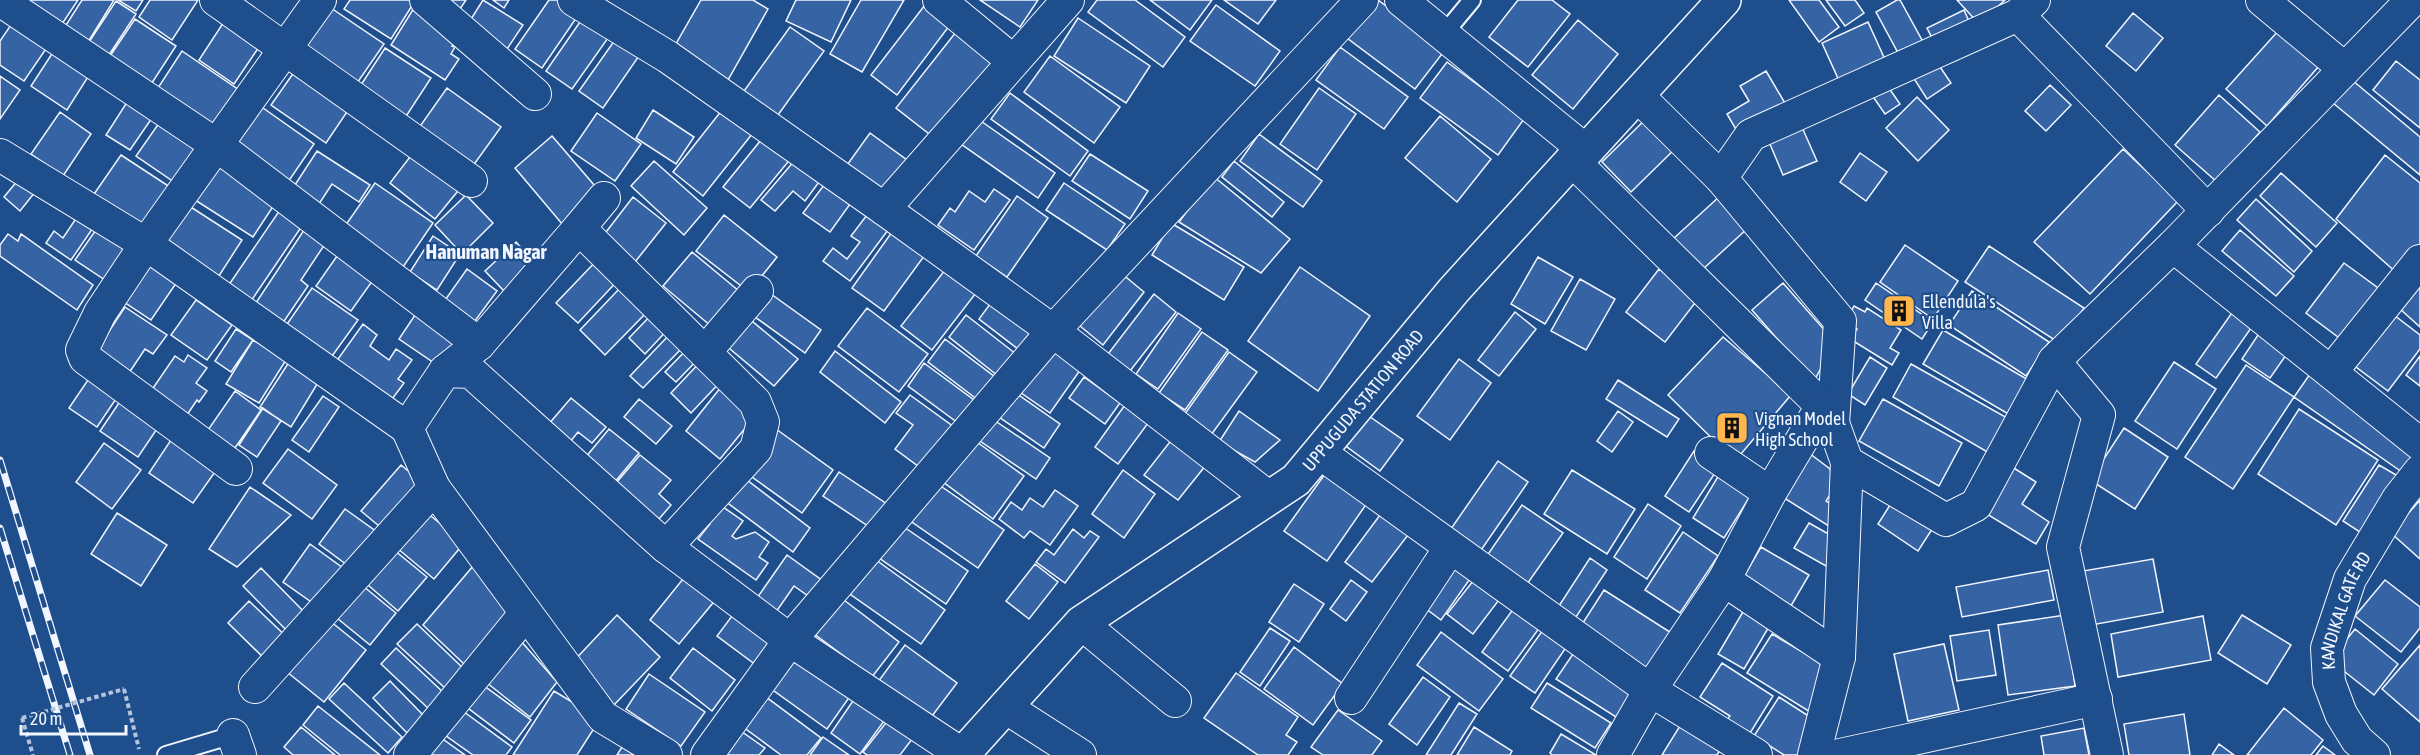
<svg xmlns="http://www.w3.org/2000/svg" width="2420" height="755" viewBox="0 0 2420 755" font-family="'Asap Condensed',sans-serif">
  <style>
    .building { fill: #3563a3; stroke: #f2f6ff; stroke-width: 1.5 }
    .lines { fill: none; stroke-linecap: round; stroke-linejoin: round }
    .service-casing { stroke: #f2f6ff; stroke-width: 20 }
    .minor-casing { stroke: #f2f6ff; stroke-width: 34 }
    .tertiary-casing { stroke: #f2f6ff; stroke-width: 36 }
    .path { stroke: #b3c4dc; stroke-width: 4; stroke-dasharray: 4.5 3; stroke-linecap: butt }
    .service { stroke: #1f4e8c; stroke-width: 16 }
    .minor { stroke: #1f4e8c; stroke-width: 32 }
    .tertiary { stroke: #1f4e8c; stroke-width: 33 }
    .rail-casing { stroke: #f2f6ff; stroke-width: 7 }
    .rail { stroke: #1f4e8c; stroke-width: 4.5; stroke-dasharray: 14; stroke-linecap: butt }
    .path-bridge { stroke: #b3c4dc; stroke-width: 4; stroke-dasharray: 4.5 3; stroke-linecap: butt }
    .labels { text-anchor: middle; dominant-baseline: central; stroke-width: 4.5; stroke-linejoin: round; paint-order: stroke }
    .poi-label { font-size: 18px; fill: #f2f6ff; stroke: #1f4e8c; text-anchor: start }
    .street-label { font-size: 18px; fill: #f2f6ff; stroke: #1f4e8c }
    .neighbourhood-label { font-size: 20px; font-weight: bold; fill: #f2f6ff; stroke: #1f4e8c }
  </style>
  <rect width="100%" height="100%" fill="#1f4e8c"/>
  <!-- building -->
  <path class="building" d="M25,0H78L60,27Z
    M82,0H114L85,47L61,33Z
    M118,0H143L136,11Z
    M150,0H198L172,40L139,17Z
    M350,0H413L415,1L391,39L344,9Z
    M446,0H466L460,9Z
    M483,0L523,25L505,52L466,27Z
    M493,0H509L504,8Z
    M549,0H558L579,14L542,68L515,49Z
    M701,0H753L768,9L728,80L673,49Z
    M796,0H851L831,42L786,21Z
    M861,0H904L862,72L830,54Z
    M980,0H1038L1020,27Z
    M1097,0H1135L1185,37L1163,67L1088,12Z
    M1150,0H1212L1190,30Z
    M1224,0H1276L1258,24Z
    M1375,0H1378L1445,50L1415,89L1347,38Z
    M1518,0H1552L1570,14L1528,67L1489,37Z
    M1789,0H1819L1839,27L1819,42Z
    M1826,0H1855L1864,13L1845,26Z
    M1897,0H1900L1928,51L1904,64L1876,12Z
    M1957,0H2005L1979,24Z
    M116,1L136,14L105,61L85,48Z
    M928,1L953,21L897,95L871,75Z
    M417,3L459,36L452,46L455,47L451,54L459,59L445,80L391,45Z
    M1216,5L1280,51L1255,86L1190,41Z
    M331,8L384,44L355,86L302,51Z
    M1964,10L1972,28L1936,46L1927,28Z
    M2133,13L2163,38L2136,71L2106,46Z
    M227,17L263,41L234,84L199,60Z
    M1078,18L1150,66L1126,103L1054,56Z
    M15,19L50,43L24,81L0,65V41Z
    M135,19L176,46L148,89L106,62Z
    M582,19L608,38L572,89L546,71Z
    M1578,20L1618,54L1573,109L1532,75Z
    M1868,22L1887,64L1841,85L1822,43Z
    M790,27L824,51L773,122L739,98Z
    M2279,30L2319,66L2267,126L2226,89Z
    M956,32L993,61L933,137L896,108Z
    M617,37L641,53L603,108L579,91Z
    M57,46L93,69L67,110L31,86Z
    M1340,47L1408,97L1384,129L1316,80Z
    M385,48L431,78L403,121L357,91Z
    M182,51L239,90L211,132L154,94Z
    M1050,56L1120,107L1094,143L1024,92Z
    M1936,61L1951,83L1927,99L1913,77Z
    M2396,61L2420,80V128L2373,90Z
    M1447,62L1524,119L1498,155L1420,98Z
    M299,65L353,103L326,143L271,105Z
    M1766,71L1789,110L1741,138L1727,114L1749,101L1740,86Z
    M0,76L20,90L0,119Z
    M1882,78L1900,104L1885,114L1867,88Z
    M2352,80L2420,137V175L2333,103Z
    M2050,85L2071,105L2046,131L2025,111Z
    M447,88L501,127L470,170L416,132Z
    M1319,88L1356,114L1317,170L1280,144Z
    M1010,93L1088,151L1070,176L991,119Z
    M2219,95L2260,132L2217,182L2175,145Z
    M1917,97L1949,130L1918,161L1886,128Z
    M129,99L154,115L130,150L106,135Z
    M256,103L314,144L288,182L230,141Z
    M726,105L756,129L703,196L673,172Z
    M653,110L694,137L676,164L636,138Z
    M60,112L91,134L63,176L31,154Z
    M597,113L641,144L615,181L571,151Z
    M1652,113L1681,143L1631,192L1602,162Z
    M164,116L205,144L177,184L136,156Z
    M1440,116L1491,159L1457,202L1405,158Z
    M1797,116L1817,161L1783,175L1764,130Z
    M978,119L1055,173L1038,198L961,144Z
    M870,133L907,160L879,198L842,172Z
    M1259,134L1322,181L1303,207L1240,161Z
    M765,135L792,157L750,208L723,187Z
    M552,136L601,193L563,225L515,168Z
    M416,149L462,186L435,219L390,183Z
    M2123,149L2178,201L2090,294L2034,242Z
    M317,151L370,185L359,202L332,184L317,207L291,191Z
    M1860,153L1887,172L1866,201L1840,182Z
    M1090,154L1148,191L1130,219L1072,181Z
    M121,155L173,189L144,232L92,197Z
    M2385,155L2420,183V248L2398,274L2336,219Z
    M795,160L822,178L805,201L793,191L775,211L761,200Z
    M654,161L707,208L684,235L631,186Z
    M1234,161L1284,202L1272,217L1222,177Z
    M218,164L276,202L253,237L195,200Z
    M2281,173L2337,223L2316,247L2260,196Z
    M23,174L39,187L20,211L4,197Z
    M1213,176L1290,239L1261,273L1179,222Z
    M827,181L853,200L830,232L803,213Z
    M375,183L433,223L403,267L345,226Z
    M1064,183L1125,224L1107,250L1046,210Z
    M994,189L1010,200L974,250L938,225L950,208L955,212L969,191L985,202Z
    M466,195L493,223L462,254L435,225Z
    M1017,196L1048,218L1007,277L976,256Z
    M1720,196L1748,228L1702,270L1673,239Z
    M633,197L666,223L635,262L603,236Z
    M2256,199L2312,251L2294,272L2237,220Z
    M183,202L242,240L217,279L158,240Z
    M284,204L306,220L247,307L224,292Z
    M873,207L894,222L850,281L823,261L833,248L847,259L860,242L851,236Z
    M81,211L97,222L71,260L46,243L54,231L63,238Z
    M724,215L777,257L749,292L696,251Z
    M310,221L331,235L301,280L308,286L278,330L250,312Z
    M1171,223L1244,267L1224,300L1152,255Z
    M100,224L129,244L105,280L75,260Z
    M897,225L930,248L884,311L852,288Z
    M2240,230L2294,276L2276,296L2222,251Z
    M8,234L18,241L21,234L93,285L77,310L0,256V245Z
    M433,236L460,254L437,290L410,272Z
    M516,242L535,263L505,292L485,271Z
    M1905,245L1958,281L1933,319L1880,282Z
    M1989,246L2084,308L2061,344L1965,282Z
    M342,249L378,273L351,311L316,286Z
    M692,252L745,296L717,331L663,286Z
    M601,256L622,276L578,323L556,303Z
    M145,257L179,279L151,320L118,298Z
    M1538,257L1573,277L1545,324L1511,304Z
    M2344,263L2385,293L2346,343L2306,313Z
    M949,265L979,289L932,350L901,326Z
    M1300,267L1370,316L1318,391L1248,341Z
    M467,269L497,291L472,325L443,303Z
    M1659,269L1698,299L1665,342L1626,312Z
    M1121,273L1144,292L1103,345L1080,326Z
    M1580,279L1615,299L1586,350L1551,331Z
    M1783,283L1835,342L1814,381L1752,310Z
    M1876,283L1933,322L1922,339L1865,300Z
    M2420,284V327L2399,308Z
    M312,288L358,320L330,359L285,327Z
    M620,288L646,313L605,355L580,330Z
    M1972,291L2049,342L2026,376L1949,325Z
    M771,294L821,330L805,353L755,317Z
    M1154,294L1176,312L1130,371L1108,354Z
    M996,296L1035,326L1018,349L979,319Z
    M196,300L232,325L207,360L171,335Z
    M1854,306L1865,312L1867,308L1901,330L1890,348L1899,353L1892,365L1850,339L1857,329L1845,322Z
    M125,307L167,335L153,354L145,349L129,373L96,351Z
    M2236,307L2256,321L2216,378L2196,364Z
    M867,308L928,354L899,392L838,346Z
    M656,310L672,325L645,354L629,338Z
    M1515,312L1536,329L1499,376L1478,360Z
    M2390,312L2420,335V349L2388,391L2352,364Z
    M1178,313L1201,329L1158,389L1136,374Z
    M415,315L456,343L440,367L399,339Z
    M966,315L1016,354L998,376L949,337Z
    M747,317L798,359L774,386L724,344Z
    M363,324L377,335L370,346L389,360L396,349L412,360L398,379L404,383L387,406L333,366Z
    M236,329L253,340L231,372L215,361Z
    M2262,329L2291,348L2270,378L2242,359Z
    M1943,330L2030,381L2010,415L1923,364Z
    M1202,332L1228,350L1185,410L1159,393Z
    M670,334L683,347L643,388L630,376Z
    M1723,337L1791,395L1735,461L1668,395Z
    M945,339L995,377L978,400L928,362Z
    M253,340L286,360L259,403L226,384Z
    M1050,343L1083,366L1050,413L1017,390Z
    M692,344L703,354L676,382L665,372Z
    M835,351L901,402L885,423L820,372Z
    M1229,352L1257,372L1211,435L1184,415Z
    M188,355L207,368L196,383L207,391L199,402L197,400L185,418L149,394L175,356L184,362Z
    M2420,356V386L2406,375Z
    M1870,357L1887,368L1865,405L1848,394Z
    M704,358L725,377L691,413L671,393Z
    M1459,359L1491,383L1450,440L1417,416Z
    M289,362L319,381L291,427L260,407Z
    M2174,362L2216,389L2177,449L2135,421Z
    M924,363L974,400L958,423L908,386Z
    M1911,364L2009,419L1989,453L1893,397Z
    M2246,365L2294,397L2233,489L2185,457Z
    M94,371L122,390L97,427L69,408Z
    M2310,374L2417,449L2402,472L2294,397Z
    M1084,377L1120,403L1105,424L1069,398Z
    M1618,380L1679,419L1667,437L1606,399Z
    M721,387L756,415L720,459L686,431Z
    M235,391L261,410L235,448L208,430Z
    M1013,391L1060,424L1044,448L996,415Z
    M125,394L163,420L138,457L100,431Z
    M910,395L954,427L922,469L895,449L913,425L896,413Z
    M323,396L339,407L309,452L292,440Z
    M571,398L606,427L592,443L578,432L570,442L548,425Z
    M639,399L672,426L656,444L624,417Z
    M1883,399L1962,443L1939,486L1859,441Z
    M1127,402L1151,419L1118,464L1095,447Z
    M263,408L281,421L257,457L239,445Z
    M2299,409L2378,460L2336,525L2258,474Z
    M1239,411L1280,440L1255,462L1219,442Z
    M1618,411L1633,422L1612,452L1597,441Z
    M1366,414L1403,440L1380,471L1343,444Z
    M988,416L1050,458L1036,479L974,437Z
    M2124,428L2168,457L2135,509L2090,480Z
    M609,429L639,453L614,483L585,458Z
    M776,429L833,470L802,513L745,472Z
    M177,431L222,462L193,503L149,473Z
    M970,437L1024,476L993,519L939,479Z
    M1173,438L1206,465L1178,500L1144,475Z
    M104,443L141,470L112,509L76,482Z
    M288,449L337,485L312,519L263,483Z
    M1694,451L1719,467L1689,512L1665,496Z
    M1809,453L1830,469L1835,487L1826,501L1842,511L1832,528L1781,496Z
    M640,455L671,480L659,494L671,505L659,519L616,483Z
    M1498,461L1528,482L1477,556L1446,536Z
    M401,465L424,484L385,531L361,511Z
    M2009,465L2036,482L2022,504L2049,522L2036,544L1982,511Z
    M2379,465L2403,479L2366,536L2343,521Z
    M1123,470L1155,494L1124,538L1092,514Z
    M1572,470L1635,509L1607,554L1544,514Z
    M1722,470L1754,490L1724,538L1693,518Z
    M839,472L887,504L871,528L823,496Z
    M1325,474L1367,503L1327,561L1284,531Z
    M743,477L810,528L793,552L725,501Z
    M935,482L1004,530L978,568L909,520Z
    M250,487L291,515L237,567L209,549Z
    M1055,490L1078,506L1050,545L1030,531L1024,538L999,519L1011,502L1022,510L1030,498L1043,507Z
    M1897,494L1938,520L1918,551L1878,524Z
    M2420,500V559L2391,533Z
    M716,502L743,521L732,536L736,539L755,532L769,542L759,557L768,563L756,580L698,539L710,524L703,519Z
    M1648,504L1681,526L1647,579L1614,557Z
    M1522,505L1563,533L1525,587L1484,560Z
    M345,509L377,532L351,568L319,544Z
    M426,512L464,543L434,579L397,548Z
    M117,513L167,545L141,586L91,554Z
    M1380,515L1408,535L1372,582L1345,562Z
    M1809,523L1841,541L1826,566L1794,548Z
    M901,525L968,571L946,604L879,558Z
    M1073,529L1084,538L1090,531L1099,537L1065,583L1036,562L1046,549L1054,555Z
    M1683,532L1718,556L1680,613L1645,590Z
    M310,544L343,568L317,606L283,582Z
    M389,546L427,577L398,611L361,579Z
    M1761,547L1809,575L1788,611L1740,583Z
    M787,555L823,581L811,598L794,586L776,612L757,598Z
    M872,557L945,610L921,644L847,592Z
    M1590,558L1607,570L1574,620L1557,609Z
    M2153,559L2163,612L2086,626L2077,572Z
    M1452,561L1472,576L1441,620L1421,605Z
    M1035,564L1058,582L1029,619L1006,601Z
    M474,565L513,612L464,664L423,625Z
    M261,568L311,619L293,637L243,586Z
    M2048,570L2054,600L1962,617L1956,587Z
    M687,574L717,598L679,644L650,620Z
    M1477,576L1502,596L1473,634L1447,614Z
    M1351,580L1367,592L1346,621L1330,609Z
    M2385,580L2420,607V628L2401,652L2355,616Z
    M358,582L396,613L370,645L332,614Z
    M1294,584L1324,604L1299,642L1269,622Z
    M1604,590L1673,634L1647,673L1579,629Z
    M840,597L899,642L872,677L813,633Z
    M249,601L292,642L270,664L228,623Z
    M738,608L781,640L760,668L717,636Z
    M1514,608L1540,627L1508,671L1482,652Z
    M1744,610L1770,625L1744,669L1718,654Z
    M617,615L660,657L613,706L570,665Z
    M2065,615L2075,686L2008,695L1998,625Z
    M2242,615L2291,645L2267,684L2218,653Z
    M2203,616L2211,660L2118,677L2111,634Z
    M330,621L366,650L324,702L287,672Z
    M417,624L464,669L446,689L397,644Z
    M1270,628L1290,641L1260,686L1240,672Z
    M2355,629L2398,664L2374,695L2330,660Z
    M1543,630L1567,646L1535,693L1510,676Z
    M1989,630L1996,675L1957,681L1950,636Z
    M1441,632L1503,679L1479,711L1417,665Z
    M1772,634L1830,668L1820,718L1747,673Z
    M520,640L557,682L530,717L482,679Z
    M1944,644L1959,710L1908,721L1894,654Z
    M905,645L957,683L926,724L875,686Z
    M2420,645V722L2382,689Z
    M790,647L853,692L827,729L763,683Z
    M1294,647L1343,684L1313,725L1264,689Z
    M396,648L445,694L430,710L381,664Z
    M693,648L735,680L712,711L670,678Z
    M1575,651L1635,688L1616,717L1556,679Z
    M1722,663L1773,696L1747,738L1724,724L1730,716L1700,697Z
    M1236,673L1298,717L1286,735L1297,742L1288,755H1258L1204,718Z
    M649,674L705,712L681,746L626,709Z
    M1423,677L1450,697L1417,745L1389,724Z
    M476,680L531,720L514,743L460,702Z
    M390,681L424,716L407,733L373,698Z
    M344,683L402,737L388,753L329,699Z
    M1547,683L1611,723L1595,748L1531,708Z
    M554,691L600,719L577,755H513Z
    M758,691L821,738L807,755H781L735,721Z
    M857,695L887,717L860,754L831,733Z
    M1779,697L1821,724L1808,755H1784L1754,736Z
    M1459,703L1477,714L1451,755H1426Z
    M318,706L380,755H340L303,725Z
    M2284,708L2323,740L2311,755H2247Z
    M460,709L512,747L506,755H473L442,733Z
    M1338,710L1382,741L1372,755H1323L1311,747Z
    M2184,714L2190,755H2129L2124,724Z
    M892,715L916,734L900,755H867L863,752Z
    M1683,721L1723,745L1717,755H1662Z
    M731,724L765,748L759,755H709Z
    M301,727L335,755H293L284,747Z
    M1474,727L1512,751L1510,755H1457Z
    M2084,728L2089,755H2044L2041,736Z
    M433,732L465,755H421Z
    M1561,734L1596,755H1552L1550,753Z
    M823,737L849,755H810Z
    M2219,744L2234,755H2212Z
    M2323,746L2335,755H2316Z
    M622,747L635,755H617Z"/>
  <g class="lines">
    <!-- service casing -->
    <g class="service-casing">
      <path id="service" d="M1443,35L1472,0
        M166,755L233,735"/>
    </g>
    <!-- minor casing -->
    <g class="minor-casing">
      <g id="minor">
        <path d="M0,0L218,146L479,344"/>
        <path d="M216,0L471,181"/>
        <path d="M320,0L146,244L407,428"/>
        <path d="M426,0L535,94"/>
        <path d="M574,0L668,57L884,209L1053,331L790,640L963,755"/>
        <path d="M939,0L1013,61"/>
        <path d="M1401,0L1586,151"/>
        <path d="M2262,0L2345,69"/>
        <path d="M2018,15L2208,211"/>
        <path d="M1637,95L1721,178L1840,321L1833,423"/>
        <path d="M0,155L146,244L100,313L82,350L85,358L236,469"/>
        <path d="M1572,160L1822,406L1770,493L1724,580L1650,690L1613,755"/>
        <path d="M1721,178L1751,135L2018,15L2034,0"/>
        <path d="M884,209L1068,0"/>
        <path d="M579,228L604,198"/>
        <path d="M2173,246L2420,444"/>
        <path d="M706,351L757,291"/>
        <path d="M2054,361L2099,415L2063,547L2107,755"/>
        <path d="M445,371L479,344L579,228L755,402L763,422L756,449L666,547"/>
        <path d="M2331,372L2420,261"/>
        <path d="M1822,406L1833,423L1847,462L1946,520L1976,505L2054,361L2173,246L2412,0"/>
        <path d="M1320,453L1650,690L1756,755"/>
        <path d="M1711,453L1770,493"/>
        <path d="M1268,497L1053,331L1362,0"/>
        <path d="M1724,580L1839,657"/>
        <path d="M1081,623L1175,701"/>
        <path d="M255,687L434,488"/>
        <path d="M1351,698L1450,548"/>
        <path d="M1005,707L1080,755"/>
        <path d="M233,735L240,755"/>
        <path d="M410,755L526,613"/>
        <path d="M666,755L603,717L434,488L407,428L445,371L471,372L666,547L790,640L707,755"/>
        <path d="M1814,755L1839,657L1847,462"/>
        <path d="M1840,755L2096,699"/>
        <path id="s1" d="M2374,755L2357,740L2341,714L2329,682L2327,648L2350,579L2398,499L2420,471"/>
      </g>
    </g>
    <!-- tertiary casing -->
    <g class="tertiary-casing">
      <g id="tertiary">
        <path id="s2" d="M962,755L1081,623L1296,480L1454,290L1572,160L1586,151L1724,0"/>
      </g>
    </g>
    <!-- path -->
    <path class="path" d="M124,689L139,749
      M22,718L33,755"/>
    <!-- service -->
    <use href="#service" class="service"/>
    <!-- minor -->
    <use href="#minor" class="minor"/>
    <!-- tertiary -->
    <use href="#tertiary" class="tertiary"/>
    <!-- rail casing -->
    <g class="rail-casing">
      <path id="rail" d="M0,460L90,755
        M0,528L70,755"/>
    </g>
    <!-- rail -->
    <use href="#rail" class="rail"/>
    <!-- path-bridge -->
    <path class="path-bridge" d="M22,718L124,689"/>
  </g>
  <!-- icons -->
  <defs>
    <g id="building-square" transform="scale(1.725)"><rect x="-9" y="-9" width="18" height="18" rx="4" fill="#ffb74d" stroke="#1f4e8c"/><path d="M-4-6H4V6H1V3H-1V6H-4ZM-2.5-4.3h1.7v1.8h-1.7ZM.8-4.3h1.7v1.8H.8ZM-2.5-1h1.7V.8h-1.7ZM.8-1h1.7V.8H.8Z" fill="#111"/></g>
  </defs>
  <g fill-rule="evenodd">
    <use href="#building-square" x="1899" y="311"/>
    <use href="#building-square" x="1732" y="428"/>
  </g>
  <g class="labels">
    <!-- poi labels -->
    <g class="poi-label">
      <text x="1922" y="301">Ellendula's<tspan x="1922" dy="21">Villa</tspan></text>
      <text x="1755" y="418">Vignan Model<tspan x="1755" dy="21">High School</tspan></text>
    </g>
    <!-- street labels -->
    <g class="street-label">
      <text stroke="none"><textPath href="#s2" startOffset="540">UPPUGUDA STATION ROAD</textPath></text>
      <text stroke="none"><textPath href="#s1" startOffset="162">KANDIKAL GATE RD</textPath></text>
    </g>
    <!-- neighbourhood labels -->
    <g class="neighbourhood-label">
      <text x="486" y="251">Hanuman Nagar</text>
    </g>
  </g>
  <!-- scale -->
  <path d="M21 725v9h105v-9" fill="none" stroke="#f2f6ff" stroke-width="3"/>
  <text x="30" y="725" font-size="18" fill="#f2f6ff" stroke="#1f4e8c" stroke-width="4.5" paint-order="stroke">20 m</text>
</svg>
